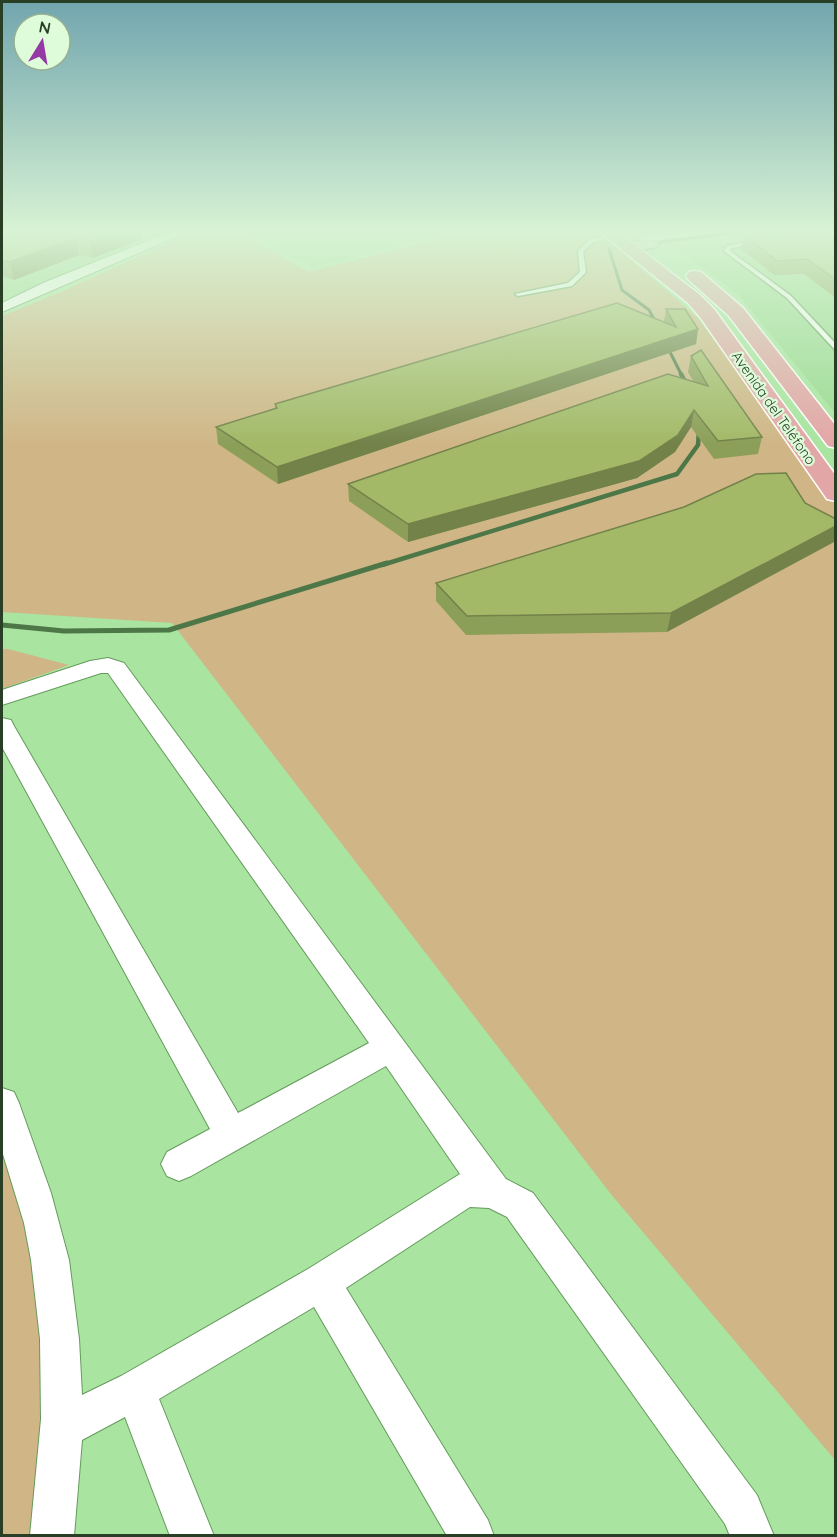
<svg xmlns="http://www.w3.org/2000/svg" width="837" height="1537" viewBox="0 0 837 1537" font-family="Quicksand,sans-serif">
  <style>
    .built { fill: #9ada91 }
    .green { fill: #d0b687 }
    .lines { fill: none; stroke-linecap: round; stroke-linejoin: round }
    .stream-far2 { stroke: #4e7748; stroke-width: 3 }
    .stream-far1 { stroke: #4e7748; stroke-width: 4.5 }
    .stream { stroke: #4e7748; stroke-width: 5 }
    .lane-casing { stroke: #649b5c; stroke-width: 3 }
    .street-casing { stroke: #649b5c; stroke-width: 2 }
    .secondary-casing { stroke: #649b5c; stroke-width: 3 }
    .primary-casing { stroke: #fff; stroke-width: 3 }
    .lane { fill: #fff; fill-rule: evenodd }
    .street { fill: #fff; fill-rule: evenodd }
    .secondary { fill: #f1d3d2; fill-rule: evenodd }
    .primary { fill: #e3a6a6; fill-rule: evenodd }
    .wall { fill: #8c9f59 }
    .shaded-wall { fill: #728249 }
    .building { fill: #a3b968; stroke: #728249; stroke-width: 1.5 }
    .labels { text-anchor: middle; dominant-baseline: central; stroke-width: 4.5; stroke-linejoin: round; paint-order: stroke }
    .far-street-label { font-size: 14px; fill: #283f25; stroke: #defcda }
  </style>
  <rect width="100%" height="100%" fill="#a9e4a0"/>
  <!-- built -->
  <path class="built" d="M2,229H191L2,300Z
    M244,229H467L313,267Z
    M835,229V413L738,294L677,249Z"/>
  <!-- green -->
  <path class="green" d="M199,229H232L308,272L480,229H593L623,253L698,318L836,505L835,1460L610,1193L172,623L2,612V316L61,292Z
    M2,649H8L69,665L2,689Z
    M2,1138L5,1140L32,1247L46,1382L35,1535L2,1536Z"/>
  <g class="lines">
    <!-- stream-far2 -->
    <path class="stream-far2" d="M661,242L760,229
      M609,249L622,290L649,310L656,323
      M667,346L682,376"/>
    <!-- stream-far1 -->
    <path class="stream-far1" d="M681,374L687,385
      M382,565L677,474L698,445L699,431"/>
    <!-- stream -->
    <path class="stream" d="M2,625L64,631L169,630L387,563"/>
    <!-- lane casing -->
    <g class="lane-casing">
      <path id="lane" d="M836,230V234L812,237L809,235Z
        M613,234L615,237L593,242L583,252L586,272L572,286L518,296L515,294L568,283L580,272L578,251L589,240Z
        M759,240L761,243L731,248L730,251L791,296L836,344V351L787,298L724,251L727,246Z"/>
    </g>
    <!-- street casing -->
    <g class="street-casing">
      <path id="street" d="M177,229H194L2,312V303L43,283Z
        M688,229H724L718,233L644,242L638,238L644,234Z
        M108,658L124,663L506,1179L533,1193L757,1495L774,1536H730L725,1524L507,1217L489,1208L470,1207L346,1288L488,1520L494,1536H447L314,1307L159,1399L214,1536H170L125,1417L82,1440L74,1536H30L41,1419L40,1339L31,1260L24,1223L2,1151V1088L14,1092L19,1103L51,1193L69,1260L79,1339L82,1395L121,1376L308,1269L460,1174L386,1066L191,1176L179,1181L167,1176L161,1164L167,1152L210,1129L2,747V718L11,720L14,726L238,1113L369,1043L108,673H101L2,705V690L90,661Z"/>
    </g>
    <!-- secondary casing -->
    <g class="secondary-casing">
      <path id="secondary" d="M651,239L659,244L657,247L628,252L620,247L622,244Z"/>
    </g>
    <!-- primary casing -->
    <g class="primary-casing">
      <path id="primary" d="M596,229H614L700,295L714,309L836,476V501L827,499L700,317L688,303Z
        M695,271L701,272L743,308L836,426V448L828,446L729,316L689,280L686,276L689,272Z"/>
    </g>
    <!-- lane -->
    <use href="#lane" class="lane"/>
    <!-- street -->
    <use href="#street" class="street"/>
    <!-- secondary -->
    <use href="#secondary" class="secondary"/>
    <!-- primary -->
    <use href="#primary" class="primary"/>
  </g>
  <!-- wall -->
  <path class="wall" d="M2,229H159V234L141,233L142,239L93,258L79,255L14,280L2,276Z
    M744,235L836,240V298L804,274L774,275L741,249Z
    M666,309L698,329L696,344L278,484L218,444L216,427L275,409V404L664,322Z
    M691,356L762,437L758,454L714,459L691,427L675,452L637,478L408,542L349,501L348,484L694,382L688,372Z
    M756,474L667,632L466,635L436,601V583L684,507Z"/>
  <!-- shaded-wall -->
  <path class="shaded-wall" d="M121,229H140L142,239L93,258L90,241Z
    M76,237L79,255L14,280L10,262Z
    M698,329L696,344L278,484L277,467Z
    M694,410L691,427L675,452L637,478L408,542V524Z
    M836,526V541L667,632L671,613Z"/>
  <!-- building -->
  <path class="building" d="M2,229H121L90,241L76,237L10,262L2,260Z
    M821,230L836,240V280L807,259L777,261L744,235Z
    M617,303L676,327L666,309H685L698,329L277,467L216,427L277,408L275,404Z
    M701,350L762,437L718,441L694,410L678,435L639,461L408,524L348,484L668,374L708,386L691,356Z
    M786,473L805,503L836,519V526L671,613L467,616L436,583L684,507L756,474Z"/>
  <!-- sky -->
  <linearGradient id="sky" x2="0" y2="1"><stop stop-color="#71a5ae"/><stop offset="0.52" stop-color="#d8f3d4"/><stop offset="1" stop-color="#d8f3d4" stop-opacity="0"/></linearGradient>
  <rect width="837" height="444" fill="url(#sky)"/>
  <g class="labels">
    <!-- far-street labels -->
    <g class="far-street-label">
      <text transform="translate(774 408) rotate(55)">Avenida del Teléfono</text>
    </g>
  </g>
  <!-- border -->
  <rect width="837" height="1537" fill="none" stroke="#283f25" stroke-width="6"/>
  <!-- north arrow -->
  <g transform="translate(42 42) rotate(11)"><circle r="28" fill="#defcda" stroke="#95b092" stroke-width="1.5"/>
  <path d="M0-4.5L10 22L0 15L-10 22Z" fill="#953aa5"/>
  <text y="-9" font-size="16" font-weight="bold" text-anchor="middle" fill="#283f25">N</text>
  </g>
</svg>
